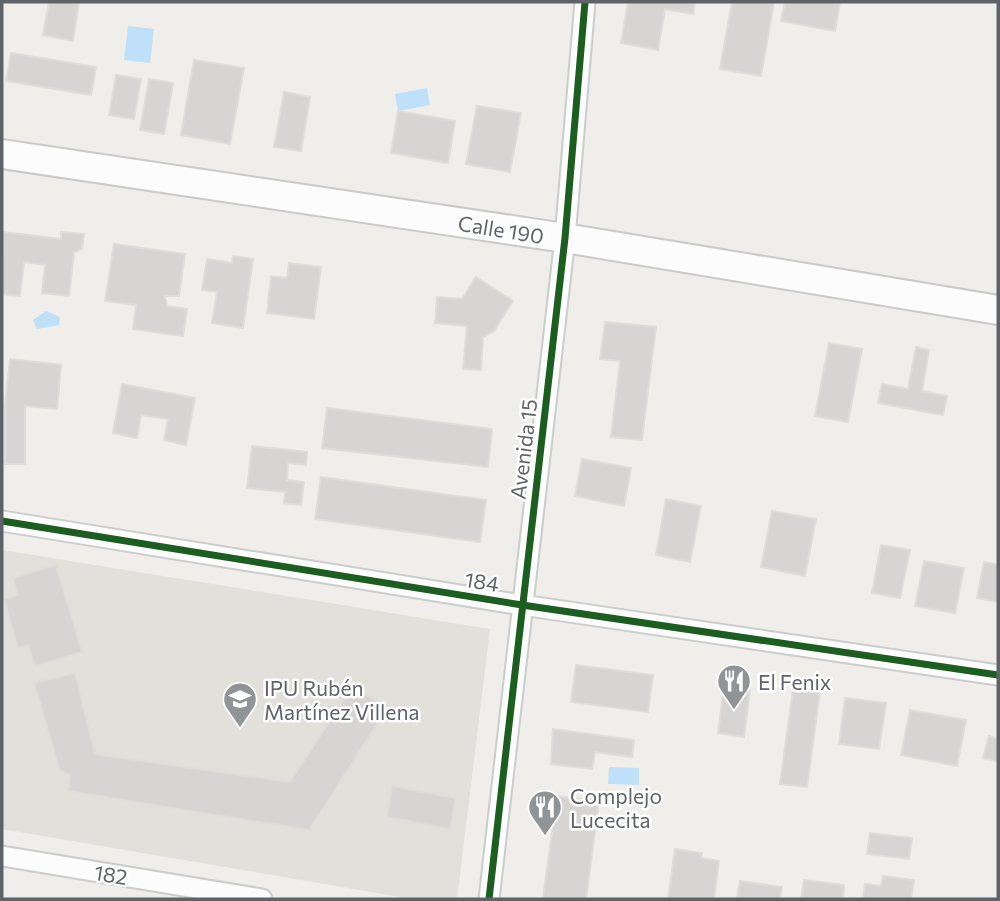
<svg xmlns="http://www.w3.org/2000/svg" width="1000" height="901" viewBox="0 0 1000 901" font-family="Commissioner,sans-serif">
  <style>
    .education { fill: #e2e0da }
    .water { fill: #bfe0f9 }
    .building { fill: #d6d5d3; stroke: #deddd9; stroke-width: 2 }
    .lines { fill: none; stroke-linecap: round; stroke-linejoin: round }
    .street-casing { stroke: #cbcccc; stroke-width: 23 }
    .secondary-casing { stroke: #cacacb; stroke-width: 32 }
    .street { stroke: #fdfcfc; stroke-width: 19 }
    .secondary { stroke: #fdfcfc; stroke-width: 28 }
    .cycleway-casing { stroke: #fff; stroke-width: 11 }
    .cycleway { stroke: #1b5e20; stroke-width: 7 }
    .labels { text-anchor: middle; dominant-baseline: central; stroke-width: 5; stroke-linejoin: round; paint-order: stroke }
    .street-label { font-size: 21px; fill: #5f6368; stroke: #fff }
    .poi-label { font-size: 21px; fill: #5f6368; stroke: #fff; text-anchor: start }
  </style>
  <rect width="100%" height="100%" fill="#efeeea"/>
  <!-- education -->
  <path class="education" d="M2,550L490,629L457,899H412L2,829Z"/>
  <!-- water -->
  <path class="water" d="M128,26L154,29L150,63L124,60Z
    M427,88L430,105L398,111L395,94Z
    M46,311L60,317L59,325L37,329L33,320Z
    M609,767L639,768V785L608,784Z"/>
  <!-- building -->
  <path class="building" d="M49,2H79L73,41L43,35Z
    M628,2H695L693,14L665,9L658,50L621,43Z
    M732,2H774L761,76L720,69Z
    M785,2H840L835,31L781,21Z
    M11,53L96,67L91,95L6,81Z
    M194,60L244,68L230,144L181,135Z
    M116,75L141,79L134,119L109,115Z
    M149,79L173,83L164,134L140,130Z
    M284,92L310,97L301,151L274,147Z
    M477,106L521,113L510,172L466,164Z
    M398,111L455,121L448,163L391,153Z
    M3,232L61,239V232L84,234L82,249L74,252L69,296L42,293L45,265L24,262L20,296L2,294Z
    M114,244L185,254L179,296H165L167,306L187,309L183,336L133,329L136,305L105,301Z
    M233,256L253,259L243,328L212,323L217,292L202,290L207,259L232,263Z
    M289,263L321,267L314,319L267,313L271,276L287,278Z
    M476,277L513,301L494,331L483,337L481,370L463,369L467,326L435,323L437,297L462,299Z
    M605,322L656,327L642,440L611,437L620,361L600,359Z
    M829,343L862,349L848,422L815,416Z
    M916,347L929,350L922,391L947,396L943,415L878,403L882,384L908,389Z
    M10,359L61,365L57,409L25,406V464H5V404Z
    M122,384L195,398L186,445L164,440L168,419L141,415L137,438L113,433Z
    M327,408L492,429L488,467L322,448Z
    M252,446L307,452L306,465L288,463L287,480L304,482L301,505L284,503L285,492L247,488Z
    M582,459L631,468L624,506L575,496Z
    M321,477L486,500L480,542L315,519Z
    M666,499L701,506L690,562L656,555Z
    M772,511L816,519L805,576L761,567Z
    M881,545L910,550L900,598L872,593Z
    M924,561L964,568L955,613L915,606Z
    M984,562L998,565V602L977,598Z
    M56,565L82,652L35,666L28,645L18,648L4,599L18,595L13,578Z
    M576,665L653,675L648,712L571,702Z
    M75,673L95,754L290,782L352,687L388,707L309,830L68,791L70,775L60,771L34,683Z
    M724,686L750,690L744,737L718,733Z
    M793,689L820,692L807,787L780,784Z
    M845,698L886,703L879,749L839,744Z
    M910,710L966,720L957,766L901,755Z
    M553,729L634,740L632,757L595,752L592,769L551,764Z
    M989,736L998,739V762L983,758Z
    M392,786L456,798L450,829L387,817Z
    M557,796L599,801L586,899L543,898Z
    M870,833L912,838L909,859L867,854Z
    M675,849L702,853L701,858L719,861L714,899H668Z
    M883,876L914,880L911,899H863L865,884L881,886Z
    M804,880L844,885L843,899H801Z
    M740,881L782,887L780,899H737Z"/>
  <g class="lines">
    <!-- street casing -->
    <g class="street-casing">
      <path id="street" d="M2,521L522,605L998,675
        M2,856L262,899
        M489,899L565,238L585,2"/>
    </g>
    <!-- secondary casing -->
    <g class="secondary-casing">
      <path id="secondary" d="M2,154L565,238L998,310"/>
    </g>
    <!-- street -->
    <use href="#street" class="street"/>
    <!-- secondary -->
    <use href="#secondary" class="secondary"/>
    <!-- cycleway casing -->
    <g class="cycleway-casing">
      <path id="cycleway" d="M2,521L522,605L998,675
        M489,899L565,238L585,2"/>
    </g>
    <!-- cycleway -->
    <use href="#cycleway" class="cycleway"/>
  </g>
  <!-- icons -->
  <defs>
    <g id="restaurant-pin" transform="scale(1.75)"><path d="M0 17L-7.5 6A9.5 9.5 0 1 1 7.5 6Z" fill="#919496" stroke="#fff"/><path d="M-5-6h1v4h1v-4h1v4h1v-4h1v5L-1.5 .5V6h-2V.5L-5-1ZM5-6V6H3V1.5H1.5Q1.5-4 5-6Z" fill="#fff"/></g>
    <g id="school-pin" transform="scale(1.75)"><path d="M0 17L-7.5 6A9.5 9.5 0 1 1 7.5 6Z" fill="#919496" stroke="#fff"/><path d="M0-5L7-2L0 1L-7-2ZM-4 1L0 2.5L4 1V4Q0 6-4 4Z" fill="#fff"/></g>
  </defs>
  <g fill-rule="evenodd">
    <use href="#restaurant-pin" x="734" y="681"/>
    <use href="#school-pin" x="240" y="699"/>
    <use href="#restaurant-pin" x="545" y="807"/>
  </g>
  <g class="labels">
    <!-- street labels -->
    <g class="street-label">
      <text transform="translate(501 229) rotate(9)">Calle 190</text>
      <text transform="translate(523 449) rotate(-83)">Avenida 15</text>
      <text transform="translate(482 581) rotate(9)">184</text>
      <text transform="translate(111 874) rotate(9)">182</text>
    </g>
    <!-- poi labels -->
    <g class="poi-label">
      <text x="758" y="681">El Fenix</text>
      <text x="264" y="687">IPU Rubén<tspan x="264" dy="24">Martínez Villena</tspan></text>
      <text x="570" y="795">Complejo<tspan x="570" dy="24">Lucecita</tspan></text>
    </g>
  </g>
  <!-- border -->
  <rect width="1000" height="901" fill="none" stroke="#5f6368" stroke-width="7"/>
</svg>
